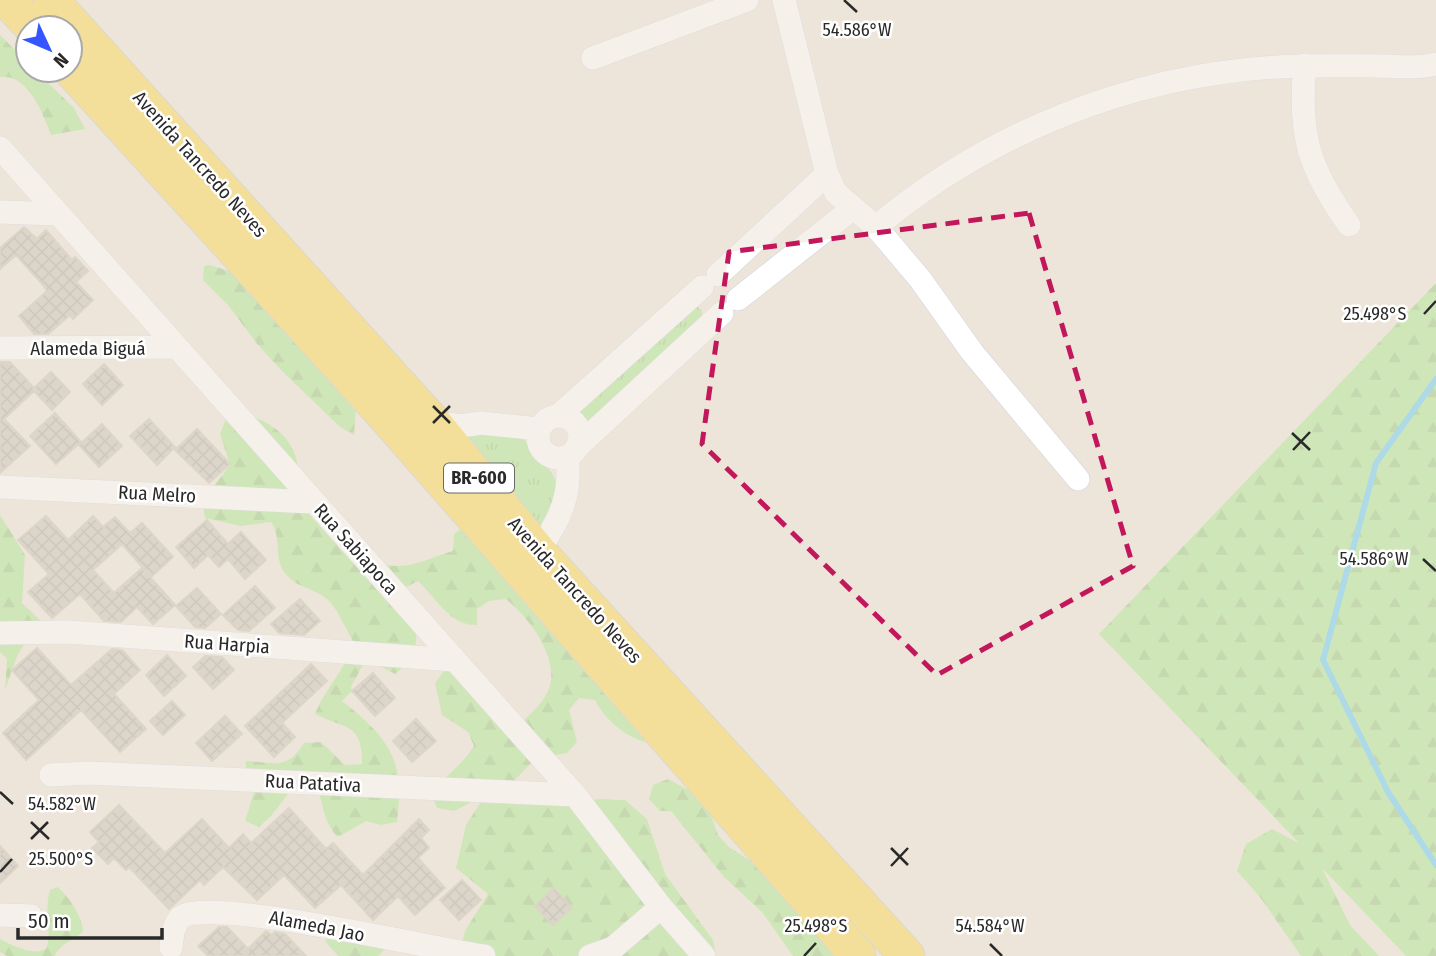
<svg xmlns="http://www.w3.org/2000/svg" width="1436" height="956" viewBox="0 0 1436 956" font-family="'Fira Sans Condensed',sans-serif">
  <style>
    .grass { fill: url(#grass-tufts) }
    .forest { fill: url(#forest-firs) }
    .lines { fill: none; stroke-linecap: round; stroke-linejoin: round }
    .stream { stroke: #63cdf8; stroke-width: 6 }
    .building { fill: url(#building-cross-hatch); stroke: #c8c1b3; stroke-width: 2 }
    .minor-casing { stroke: #ced2e3; stroke-width: 24 }
    .primary-casing { stroke: #c7c7c7; stroke-width: 37 }
    .minor { stroke: #fff; stroke-width: 23 }
    .primary { stroke: #fcd84f; stroke-width: 35 }
    .marked { fill: none; stroke: #c2185b; stroke-width: 5; stroke-dasharray: 14 9; stroke-linejoin: round }
    .ticks { fill: none; stroke: #292929; stroke-width: 2.5 }
    .labels { text-anchor: middle; dominant-baseline: central; stroke-width: 5; stroke-linejoin: round; paint-order: stroke }
    .shield { fill: #fff; stroke: #696969; stroke-width: 2 }
    .shield-label { font-size: 18px; font-weight: bold; fill: #292929 }
    .street-label { font-size: 19px; fill: #292929; stroke: #fff }
    .ticks-label { font-size: 18px; text-anchor: middle; fill: #292929; stroke: #fff; stroke-width: 5; stroke-linejoin: round; paint-order: stroke }
  </style>
  <defs>
    <pattern id="grass-tufts" width="24" height="20" patternUnits="userSpaceOnUse" patternTransform="scale(1.75)"><rect width="24" height="20" fill="#ace891"/><path d="M3 7l-1-3M5 7V3M7 7l1-3M15 17l-1-3M17 17v-4M19 17l1-3" fill="none" stroke="#94c77d"/></pattern>
    <pattern id="forest-firs" width="22" height="20" patternUnits="userSpaceOnUse" patternTransform="scale(1.75)"><rect width="22" height="20" fill="#ace891"/><path d="M5 1l3.5 6h-7zM16 11l3.5 6h-7z" fill="#94c77d"/></pattern>
    <pattern id="building-cross-hatch" width="8" height="8" patternUnits="userSpaceOnUse" patternTransform="scale(1.75)"><rect width="8" height="8" fill="#c8c2b9"/><path d="M0 0l8 8M0 8l8-8" fill="none" stroke="#aca79f"/></pattern>
  </defs>
  <rect width="100%" height="100%" fill="#ede5d9"/>
  <!-- grass -->
  <path class="grass" d="M694,305L702,310V319L590,423L581,422L578,410Z
    M462,432L520,434C555,482 573,474 537,534Z"/>
  <!-- forest -->
  <path class="forest" d="M0,35L28,63V70H35L74,108L85,129L51,135C43,114 28,73 0,77Z
    M210,265L232,272L356,408L354,435L340,427L282,371L258,345L228,305L203,280L204,266Z
    M1436,283V956H1406L1322,868L1350,925L1379,956H1301L1260,897L1237,871L1246,844L1272,829L1299,843L1099,634Z
    M242,414C269,419 295,438 298,467L376,562C406,573 425,559 453,551L454,534L467,524L656,744C631,742 606,722 595,700L579,698L569,710L577,742L567,753L535,759L514,781L454,811L437,808L431,793C445,776 463,764 474,746L468,732L442,715L435,683L444,671L460,667L523,721C535,710 549,697 551,680C554,650 527,616 506,599L489,601L477,609V625C450,626 437,599 418,581L404,588C413,623 430,650 395,674L366,659L351,687L352,691L342,701C390,739 405,759 397,822L381,825L366,821L338,837C321,820 325,802 314,782L299,780L271,816L259,827L245,821L255,789L245,777L246,761C275,762 286,771 304,743L321,742L345,765L362,764C363,723 345,729 315,714C325,688 347,669 353,641C345,628 338,609 327,599C313,587 297,589 285,573C273,557 282,537 271,522L241,526L205,518L202,502L230,465L220,434L226,419Z
    M0,515L25,555L22,603L45,625C16,647 17,658 5,691L7,659L0,652Z
    M668,779L696,794L707,804L718,835L729,847L757,865L839,956H793L762,912L724,877L671,811H660L649,799L653,785Z
    M484,797L625,800L647,819L665,874L713,940L716,956H459L465,931L488,894L456,868L466,825Z
    M58,887C69,898 82,915 83,931C75,941 61,942 55,956H7L0,952V939C14,946 32,956 46,949C53,930 43,914 50,890Z
    M330,935L385,949L378,956H338L325,941Z"/>
  <g class="lines">
    <!-- stream -->
    <path class="stream" d="M1436,379L1376,463L1323,660L1388,792L1436,865"/>
  </g>
  <!-- building -->
  <path class="building" d="M24,227L37,239L46,230L72,260L75,257L88,271L76,282L93,300L73,319L70,315L48,334H34L19,316L47,291L44,286L16,255L0,269V248Z
    M0,362H10L34,388L51,372L70,392L52,410L34,391L4,419L30,446L0,473Z
    M104,364L123,385L102,405L83,384Z
    M55,413L81,442L56,464L30,436Z
    M149,419L175,447L157,465L130,436Z
    M102,424L122,446L99,467L79,445Z
    M197,429L230,464L209,483L175,450Z
    M46,516L68,540L93,516L103,527L115,517L130,533L142,523L173,557L151,577L122,544L93,570L114,593L142,568L175,605L153,624L137,607L121,622L104,621L80,594L52,618L28,592L49,574L18,540Z
    M207,520L228,544L241,532L266,560L245,579L228,559L219,567L208,555L194,568L176,547Z
    M255,586L275,608L249,631L238,630L223,615Z
    M197,588L221,614L205,628L195,627L176,606Z
    M300,599L320,621L304,635L279,633L271,624Z
    M37,648L71,685L112,649L122,650L140,670L114,694L146,729L120,752L81,710L26,760L3,733L39,700L12,670Z
    M167,655L186,676L164,696L146,675Z
    M205,656L222,657L234,670L213,689L193,667Z
    M311,664L327,681L282,723L295,737L274,757L245,726Z
    M373,673L395,698L375,716L352,691Z
    M172,701L185,715L163,735L150,721Z
    M225,716L242,734L212,761L196,743Z
    M416,719L436,741L412,762L393,741Z
    M119,805L165,853L202,819L229,848L243,834L251,843L289,808L326,849L333,843L363,875L419,819L429,830L421,838L429,848L418,858L445,888L415,915L398,896L373,920L341,885L315,908L284,875L257,900L223,867L204,885L200,880L169,909L129,867L126,870L114,858L108,864L92,848L99,842L90,832Z
    M0,846L18,866L0,883Z
    M462,880L481,900L459,920L440,900Z
    M554,888L572,908L553,925L535,906Z
    M219,927H227L248,949L266,931L272,935L275,932L285,934L306,956H208L198,946Z"/>
  <g class="lines">
    <!-- minor casing -->
    <g class="minor-casing">
      <path id="minor" d="M784,0L827,174L836,193L876,227L920,279L972,352L1078,479
        M593,58L747,0
        M1305,65C1298,135 1309,169 1349,225
        M0,148L575,795L661,907L704,956
        M0,212L57,214
        M876,227C988,133 1130,76 1277,67C1311,65 1344,66 1378,66C1397,66 1418,69 1436,64
        M718,275L827,174
        M738,299L852,209
        M0,348L176,347
        M558,416L702,287
        M538 437a21 21 0 1 1 42 0a21 21 0 1 1-42 0Z
        M433,422L460,426L481,423L539,429
        M576,448L722,313
        M0,487L313,502
        M538,551C560,520 572,495 567,456
        M0,633L68,632L454,660
        M51,775L88,773L575,795
        M0,915L31,916
        M171,947C172,937 173,925 181,917C207,896 438,950 484,956
        M590,956L613,948L661,907"/>
    </g>
    <!-- primary casing -->
    <g class="primary-casing">
      <path id="primary" d="M7,0L33,28
        M51,0L433,422L538,551L907,956
        M70,69L386,417L858,956"/>
    </g>
    <!-- minor -->
    <use href="#minor" class="minor"/>
    <!-- primary -->
    <use href="#primary" class="primary"/>
  </g>
  <!-- marked area -->
  <path d="M0 0H1436V956H0ZM1029,213L1133,566L937,675L702,444L729,252Z" fill="#ede5d9" fill-opacity=".55" fill-rule="evenodd"/>
  <path class="marked" d="M1029,213L1133,566L937,675L702,444L729,252Z"/>
  <!-- ticks -->
  <path class="ticks" d="M844,0L857,12M1424,314L1436,301M433,406L450,423M433,423L450,406M1292,433L1310,450M1293,450L1310,432M1423,559L1436,571M0,792L13,804M31,822L49,839M31,839L48,822M891,848L908,865M891,866L908,848M0,872L12,859M990,944L1002,956M804,956L816,943"/>
  <g class="labels">
    <!-- shield labels -->
    <rect class="shield" x="444" y="463.5" width="70" height="29" rx="5"/>
    <g class="shield-label">
      <text x="479" y="478">BR-600</text>
    </g>
    <!-- street labels -->
    <g class="street-label">
      <text transform="translate(200 164) rotate(48)">Avenida Tancredo Neves</text>
      <text x="88" y="348">Alameda Biguá</text>
      <text transform="translate(157 494) rotate(3)">Rua Melro</text>
      <text transform="translate(356 549) rotate(48)">Rua Sabiapoca</text>
      <text transform="translate(575 590) rotate(48)">Avenida Tancredo Neves</text>
      <text transform="translate(227 644) rotate(4)">Rua Harpia</text>
      <text transform="translate(313 783) rotate(3)">Rua Patativa</text>
      <text transform="translate(317 926) rotate(11)">Alameda Jao</text>
    </g>
  </g>
  <g class="ticks-label">
    <text x="857" y="36">54.586°W</text>
    <text x="1375" y="320">25.498°S</text>
    <text x="1374" y="565">54.586°W</text>
    <text x="62" y="810">54.582°W</text>
    <text x="61" y="865">25.500°S</text>
    <text x="816" y="932">25.498°S</text>
    <text x="990" y="932">54.584°W</text>
  </g>
  <!-- north arrow -->
  <g transform="translate(49 49) rotate(134)"><circle r="33" fill="#ffffff" stroke="#a9a9a9" stroke-width="2"/>
  <path d="M0-5L12 26L0 18L-12 26Z" fill="#3455ff"/>
  <text y="-10" font-size="19" font-weight="bold" text-anchor="middle" fill="#292929">N</text>
  </g>
  <!-- scale -->
  <path d="M18 928v10h144v-10" fill="none" stroke="#292929" stroke-width="3.5"/>
  <text x="28" y="928" font-size="21" fill="#292929" stroke="#ffffff" stroke-width="5" paint-order="stroke">50 m</text>
</svg>
